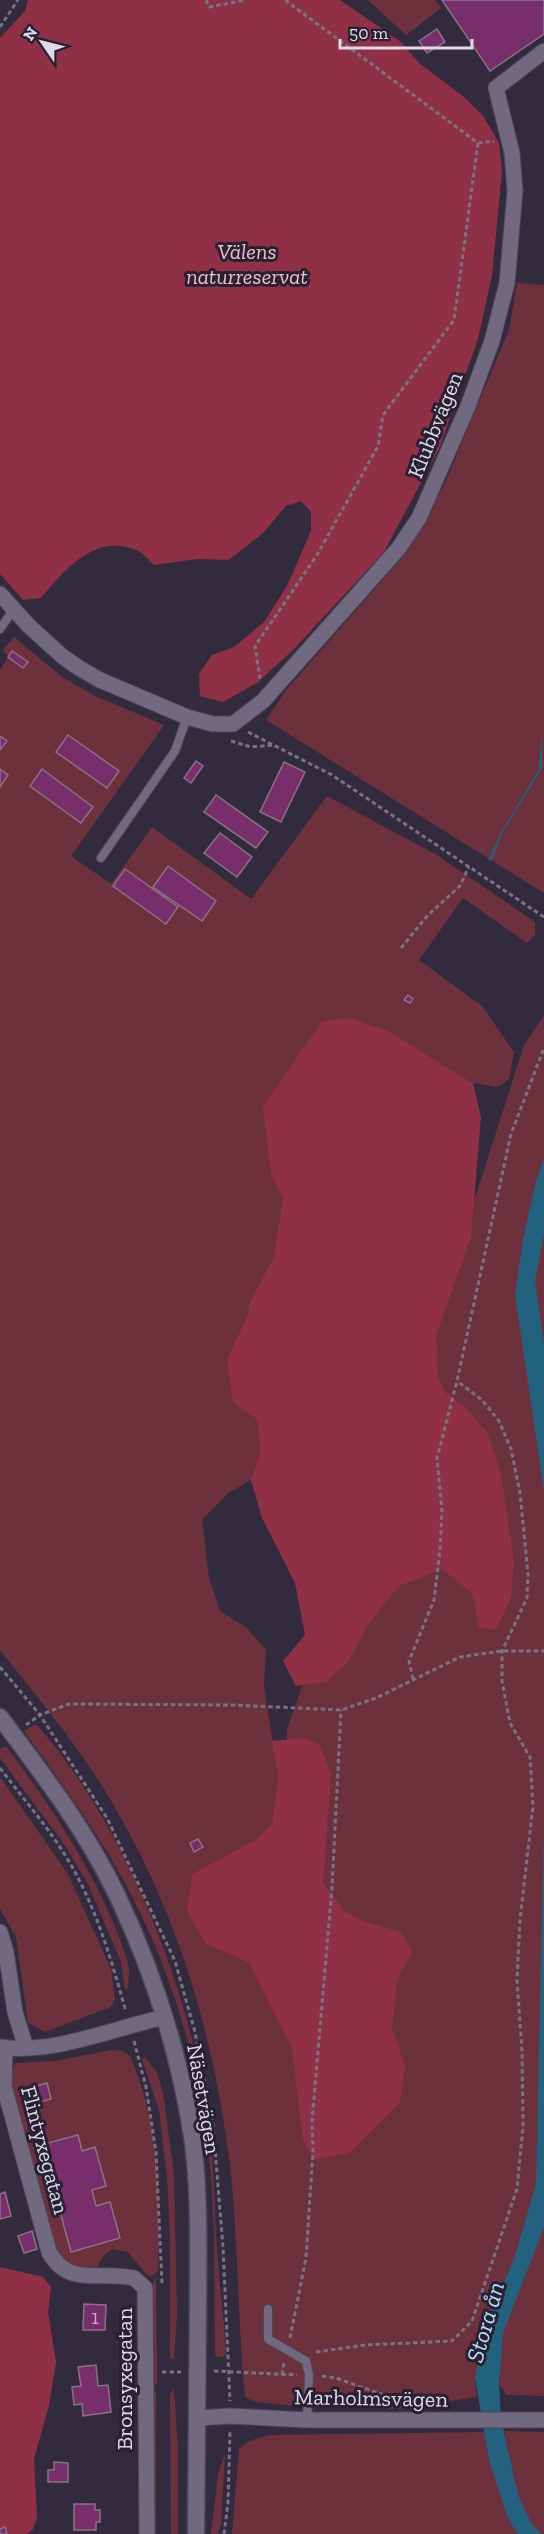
<svg xmlns="http://www.w3.org/2000/svg" width="544" height="2534" viewBox="0 0 544 2534" font-family="'Zilla Slab',serif">
  <style>
    .green { fill: #6d313d }
    .forest { fill: #8f3046 }
    .water { fill: #23627f }
    .building { fill: #782e6b; stroke: #887383; stroke-width: 1.5 }
    .lines { fill: none; stroke-linecap: round; stroke-linejoin: round }
    .service-casing { stroke: #4d4757; stroke-width: 10 }
    .minor-casing { stroke: #4d4757; stroke-width: 17 }
    .tertiary-casing { stroke: #4d4757; stroke-width: 19 }
    .path { stroke: #787283; stroke-width: 3; stroke-dasharray: 4.5 3; stroke-linecap: butt }
    .service { stroke: #716980; stroke-width: 8 }
    .minor { stroke: #716980; stroke-width: 15 }
    .tertiary { stroke: #716980; stroke-width: 16 }
    .labels { text-anchor: middle; dominant-baseline: central; stroke-width: 6; stroke-linejoin: round; paint-order: stroke }
    .number-label { font-size: 20px; fill: #c5afc8 }
    .park-label { font-size: 22px; font-style: italic; fill: #f6bfc6; stroke: #282134 }
    .street-label { font-size: 22px; fill: #dfdae7; stroke: #282134 }
    .water-label { font-size: 24px; font-style: italic; fill: #afe1fc; stroke: #282134 }
  </style>
  <rect width="100%" height="100%" fill="#322b3e"/>
  <!-- green -->
  <path class="green" d="M368,0H435L441,8L406,35Z
    M517,283L544,285V893L266,720L286,690L401,559L422,527L444,485L509,330Z
    M14,637L61,676L93,695L164,725L71,856L111,884L152,827L251,899L327,796L437,855L535,922V935L527,943L463,898L419,960L482,1006L514,1052L509,1079L497,1087L473,1083L388,1031L269,1151L271,1176L283,1198L273,1259L250,1300L248,1314L227,1359L257,1419L260,1452L251,1480L228,1493L202,1520L209,1578L220,1611L246,1627L266,1650L264,1686L278,1776L272,1823L255,1840L192,1874L206,1944L249,1963L277,2016L287,1729L462,1239L524,1045L544,1016V2396L506,2395L499,2383L500,2365L475,2378L477,2397L397,2409L304,2407L256,2402L245,2397C237,2318 239,2237 229,2158C212,2028 177,1912 110,1799C79,1746 38,1698 0,1650V670L8,657L3,650Z
    M34,1725H37C126,1826 191,1992 209,2125C215,2170 214,2215 218,2261C220,2293 225,2324 226,2356L216,2357L215,2352C214,2287 216,2220 209,2156C198,2055 167,1955 116,1867C89,1820 56,1776 24,1731Z
    M6,1746C56,1813 100,1879 127,1959L129,1970L128,1989H125L121,1962L88,1884L64,1844L0,1758V1749Z
    M0,1777L68,1874L111,1969L115,1999L111,2007L45,2032L28,2023L16,1937L0,1909Z
    M112,2050L123,2051L130,2056C159,2121 161,2200 158,2271L152,2276L147,2275L128,2252L113,2249L104,2255L96,2269C68,2269 62,2262 49,2239L10,2087L11,2069L16,2063L54,2061Z
    M145,2057L157,2073L163,2093L174,2174L177,2313L174,2360L170,2358V2237L167,2176L159,2110L142,2059Z
    M156,2275L157,2384L152,2386L150,2294Z
    M174,2389L178,2449V2534H171L170,2394Z
    M156,2391V2534H150L151,2393Z
    M504,2431L544,2432V2534H232L239,2449C247,2440 259,2438 270,2435L485,2432L489,2460L512,2471Z
    M225,2453L221,2524L218,2534H211L218,2474Z"/>
  <!-- forest -->
  <path class="forest" d="M28,0H340L401,42L419,63L464,97L484,117L499,143L502,172L492,275L478,339L439,449L384,552L293,650L257,683L223,702L200,696L199,674L212,655L234,647L264,622L287,586L311,531V512L301,501L286,506L263,533L229,560L197,559L154,565C149,560 142,552 136,550C95,533 64,570 41,598L23,600L0,574V38L25,11Z
    M348,1018L388,1031L473,1083L481,1117L471,1237L436,1336L438,1377L445,1392L466,1408L488,1434L501,1474L514,1562L511,1596L497,1629L479,1628L473,1594L442,1569L399,1586L368,1624L349,1661L326,1682L296,1686L283,1661L305,1635L295,1583L262,1518L251,1480L260,1452L257,1419L233,1403L227,1359L248,1314L250,1300L273,1259L283,1198L271,1176L263,1107L322,1021Z
    M302,1738L320,1744L331,1775L323,1882L344,1911L365,1922L401,1932L412,1952L397,1980L392,2028L405,2066L400,2102L349,2153L314,2160L303,2139L292,2048L249,1963L206,1944L187,1911L192,1874L255,1840L272,1823L278,1776L272,1741Z
    M0,2267L43,2277L51,2287L48,2312L56,2362L49,2405L34,2459L37,2517L33,2529L27,2534H0Z"/>
  <!-- water -->
  <path class="water" d="M542,731V768L503,832L491,861L488,860L502,831L539,769Z
    M544,1159V1234L535,1281L544,1344V1491L515,1295L523,1239L536,1181Z
    M544,1831V2227L503,2333L499,2383L501,2419L518,2495L532,2525L542,2534H518L508,2519L489,2460L475,2378L485,2329L515,2256L536,2184Z"/>
  <!-- building -->
  <path class="building" d="M442,0H544V34L490,71Z
    M437,29L445,42L427,53L419,41Z
    M12,651L28,662L23,668L8,657Z
    M68,735L119,771L107,788L56,752Z
    M0,736L7,741L0,750Z
    M196,761L203,766L191,783L184,778Z
    M284,762L305,772L281,822L260,812Z
    M0,769L8,775L0,787Z
    M42,769L93,807L81,823L30,786Z
    M216,795L268,832L256,848L204,812Z
    M220,833L252,857L237,877L204,853Z
    M168,866L216,901L202,921L153,887Z
    M125,869L178,907L166,924L113,886Z
    M408,995L413,999L410,1003L404,1000Z
    M198,1839L203,1847L194,1852L190,1843Z
    M47,2083L51,2099L27,2105L23,2090Z
    M78,2135L82,2151L95,2147L106,2186L92,2190L96,2206L110,2202L120,2238L71,2252L46,2160L48,2159L44,2144Z
    M5,2192L11,2216L0,2219V2194Z
    M32,2231L37,2249L24,2253L18,2236Z
    M84,2304L106,2305L105,2330H83Z
    M96,2365L98,2386L108,2385L111,2412L83,2416L82,2404L74,2405L72,2387L81,2386L78,2367Z
    M54,2462L68,2463V2482H48V2470H54Z
    M74,2504H95V2510H100V2522H96V2530H74Z
    M5,2527L7,2534H0V2529Z"/>
  <g class="lines">
    <!-- service casing -->
    <g class="service-casing">
      <path id="service" d="M0,629L13,610
        M101,858L175,751L187,717
        M268,2309V2339L306,2361L309,2375L307,2420"/>
    </g>
    <!-- minor casing -->
    <g class="minor-casing">
      <path id="minor" d="M0,594L29,626L62,656L79,668L100,680L187,717L213,724H233L263,701L398,549L419,518L468,406L492,341L507,283L515,191L512,153L496,88L544,51
        M0,1932L6,1952L15,2012L26,2048
        M0,2047C52,2055 114,2028 165,2017
        M5,2048L4,2086L49,2252C69,2288 100,2270 134,2278L145,2288L147,2534
        M198,2418L230,2416L307,2420H544"/>
    </g>
    <!-- tertiary casing -->
    <g class="tertiary-casing">
      <path id="tertiary" d="M0,1717C42,1773 86,1830 117,1895C153,1971 179,2052 192,2136C200,2191 198,2248 198,2303C198,2380 197,2457 196,2534"/>
    </g>
    <!-- path -->
    <path class="path" d="M206,0L209,7L246,0
      M0,27L18,0
      M478,143L494,141
      M260,679L255,646L317,555L378,446L383,415L454,320L478,143L285,0
      M248,732L332,775L544,917
      M231,741L251,747L274,745
      M401,948L428,915L460,886L469,866
      M0,1667L40,1715L107,1818L175,1961L195,2032L213,2125L223,2247L230,2401
      M413,1679L409,1661L434,1600L440,1550L442,1511L437,1458L457,1381L511,1134L544,1048
      M26,1725L40,1715L69,1704L232,1705L341,1710L376,1698L460,1657L502,1651H544
      M0,1768C24,1800 51,1830 71,1865C97,1910 112,1962 126,2012
      M134,2041L146,2087L156,2152L162,2284
      M290,2338L306,2258L313,2151L312,2121L332,1888L341,1710
      M316,2352L365,2345L452,2341L472,2321L517,2189L523,2126L522,2051L517,1980L520,1920L533,1806L530,1757L510,1723L502,1681V1651L527,1598L528,1574L520,1493L511,1449L499,1421L482,1400L457,1381
      M214,2371L297,2375
      M162,2372H181
      M282,2375L284,2362
      M322,2376L336,2378L401,2401L437,2402
      M224,2534L228,2503L230,2431"/>
    <!-- service -->
    <use href="#service" class="service"/>
    <!-- minor -->
    <use href="#minor" class="minor"/>
    <!-- tertiary -->
    <use href="#tertiary" class="tertiary"/>
  </g>
  <g class="labels">
    <!-- number labels -->
    <g class="number-label">
      <text x="95" y="2317">1</text>
    </g>
    <!-- park labels -->
    <g class="park-label">
      <text x="247" y="251">Välens<tspan x="247" dy="25">naturreservat</tspan></text>
    </g>
    <!-- street labels -->
    <g class="street-label">
      <text transform="translate(435 425) rotate(-68)">Klubbvägen</text>
      <text transform="translate(204 2099) rotate(80)">Näsetvägen</text>
      <text transform="translate(45 2150) rotate(75)">Flintyxegatan</text>
      <text transform="translate(124 2379) rotate(-90)">Bronsyxegatan</text>
      <text transform="translate(371 2398) rotate(1)">Marholmsvägen</text>
    </g>
    <!-- water labels -->
    <g class="water-label">
      <text transform="translate(485 2322) rotate(-74)">Stora ån</text>
    </g>
  </g>
  <!-- north arrow -->
  <g transform="translate(42 42) rotate(305)" stroke="#282134" stroke-width="4.5" paint-order="stroke">
  <path d="M0-4.5L10 22L0 15L-10 22Z" fill="#dfdae7"/>
  <text y="-9" font-size="16" font-weight="bold" text-anchor="middle" fill="#dfdae7">N</text>
  </g>
  <!-- scale -->
  <path d="M340 39v9h132v-9" fill="none" stroke="#dfdae7" stroke-width="3"/>
  <text x="349" y="39" font-size="18" fill="#dfdae7" stroke="#282134" stroke-width="4.5" paint-order="stroke">50 m</text>
</svg>
